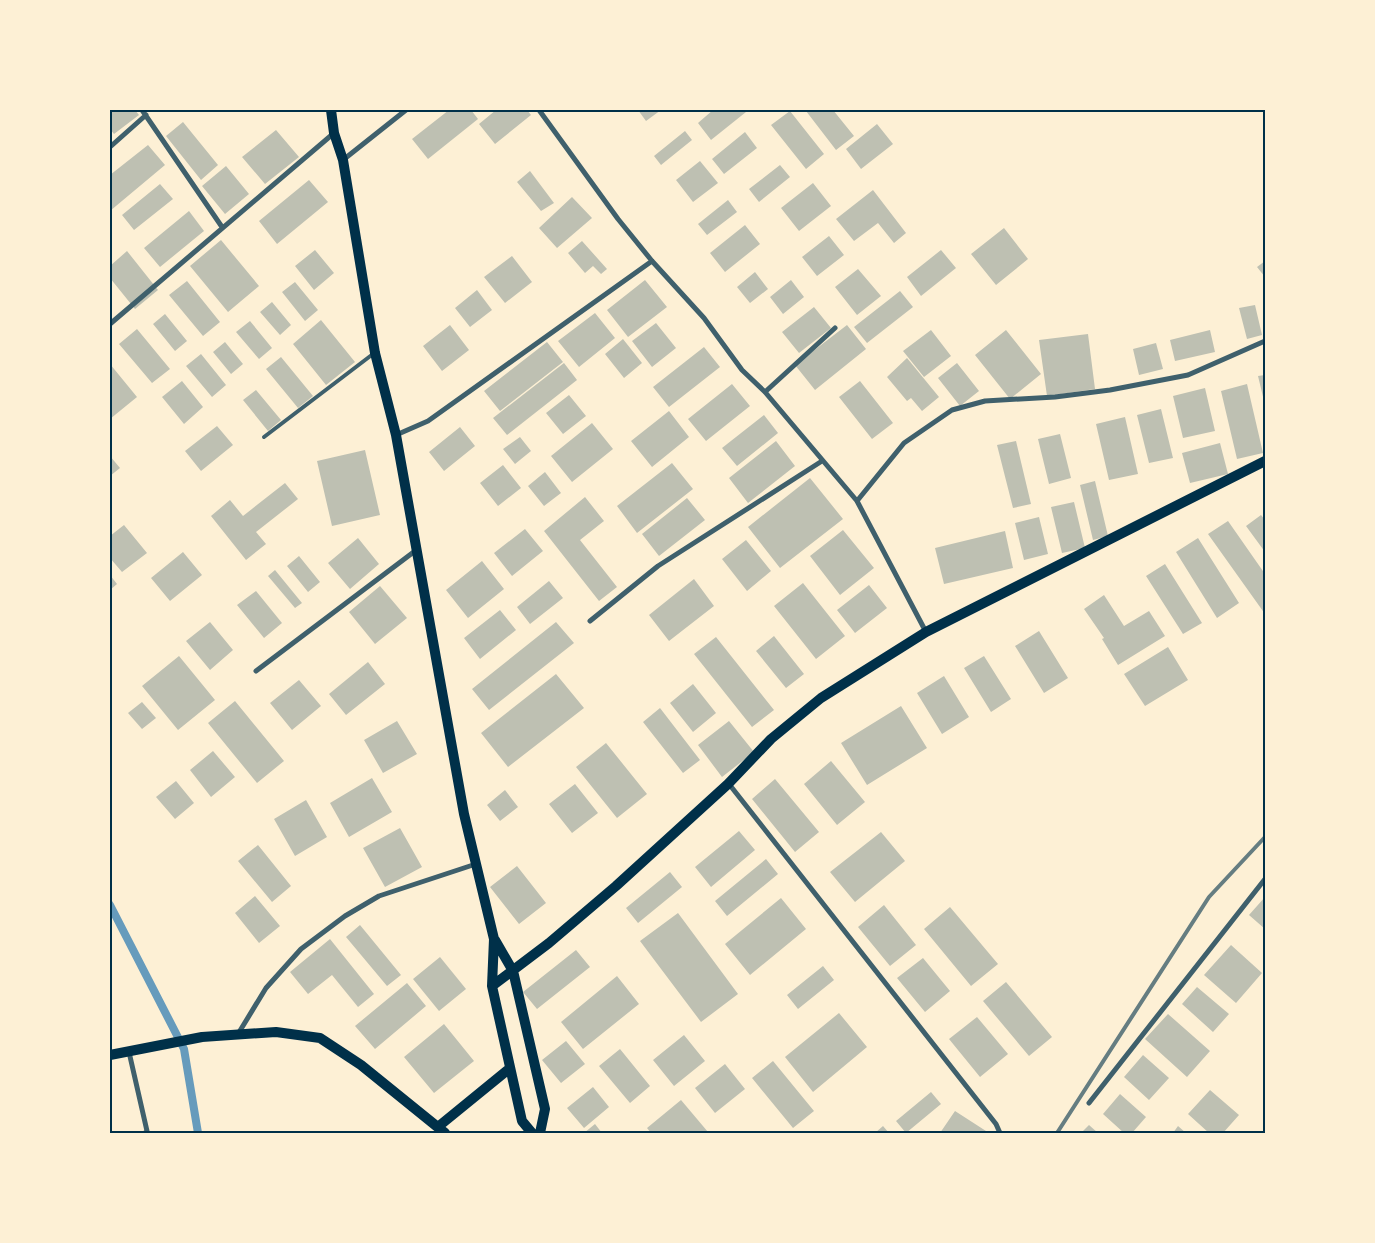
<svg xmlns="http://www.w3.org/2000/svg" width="1375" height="1243" viewBox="0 0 1375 1243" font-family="Literata,serif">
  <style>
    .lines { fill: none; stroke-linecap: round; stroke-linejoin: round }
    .stream { stroke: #669bbc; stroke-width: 8 }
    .building { fill: #bec0b2 }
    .service { stroke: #3f606c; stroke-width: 4 }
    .minor { stroke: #3f606c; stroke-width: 5 }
    .secondary { stroke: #003049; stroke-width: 10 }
    .rail { stroke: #657d81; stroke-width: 4 }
    .neatline { fill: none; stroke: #003049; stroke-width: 2 }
  </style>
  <rect width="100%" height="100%" fill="#fdf0d5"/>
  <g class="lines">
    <!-- stream -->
    <path class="stream" d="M110,905L184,1049L198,1133"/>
  </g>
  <!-- building -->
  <path class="building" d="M110,110H135L139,115L114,134L110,129Z
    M449,110H471L478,119L428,159L412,139Z
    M496,110H527L531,115L495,144L479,124Z
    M638,110H661L646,121Z
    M713,110H745L746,112L711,140L698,123Z
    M833,110L854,136L836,150L806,111Z
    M790,111L824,154L806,169L771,125Z
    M183,122L218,165L201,180L166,136Z
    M877,124L893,144L861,169L846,149Z
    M276,130L299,157L265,184L242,157Z
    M685,131L692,140L661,165L654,156Z
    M745,132L757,148L724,174L712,159Z
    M148,145L165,165L110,211V175Z
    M700,161L718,183L693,202L676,180Z
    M780,165L790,177L759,202L749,189Z
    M226,166L249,194L225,214L202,186Z
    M530,171L554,203L541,211L517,182Z
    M309,180L328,202L277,244L259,221Z
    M813,183L831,206L799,231L781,208Z
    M160,184L173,199L134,230L122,215Z
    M873,190L906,233L894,243L878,223L854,241L836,219Z
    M572,197L592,218L557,248L539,228Z
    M728,200L737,212L707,235L698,224Z
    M189,211L204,231L160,267L144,248Z
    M745,225L760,244L725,272L710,253Z
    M1004,228L1028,259L996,285L971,254Z
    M829,236L844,255L817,276L802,257Z
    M221,240L259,286L228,312L190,266Z
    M582,241L607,269L601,274L593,266L585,273L568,253Z
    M315,250L334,273L314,290L295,266Z
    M941,250L956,268L921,296L907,277Z
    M127,251L158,290L135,309L110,278V266Z
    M512,256L532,282L505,303L484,277Z
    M1265,261V277L1257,267Z
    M858,269L881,296L857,315L835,287Z
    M755,272L768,289L750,303L737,287Z
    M645,280L667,307L628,337L607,310Z
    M791,280L804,297L783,314L770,297Z
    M187,281L220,322L203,336L169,295Z
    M295,282L318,310L305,321L282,292Z
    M477,290L492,310L470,327L455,308Z
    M900,291L913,307L867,343L854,327Z
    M272,302L291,325L280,335L260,312Z
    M1255,305L1262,335L1247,339L1239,308Z
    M814,307L831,328L799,353L782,332Z
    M595,313L615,338L579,367L558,341Z
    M165,314L187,341L175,351L153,324Z
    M321,320L355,362L326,385L293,344Z
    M250,321L272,348L259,359L236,332Z
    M656,323L676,348L652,367L632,341Z
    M450,325L469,350L442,371L423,346Z
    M847,325L866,349L815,390L795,365Z
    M137,329L170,369L152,383L119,344Z
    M931,330L951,356L924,377L903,351Z
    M1006,330L1041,374L1010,399L975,355Z
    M1210,330L1215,352L1175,361L1170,340Z
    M1088,334L1095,389L1047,396L1039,340Z
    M623,339L642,363L624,378L605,354Z
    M225,342L243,364L231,374L213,352Z
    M547,342L563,362L500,411L484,391Z
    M1156,343L1163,369L1139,375L1133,349Z
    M704,347L720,367L669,407L653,387Z
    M201,354L226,385L212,397L186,366Z
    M281,357L313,396L298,408L266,369Z
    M907,358L939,397L922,411L911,398L907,401L887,377Z
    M564,363L577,380L507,435L493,418Z
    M957,363L979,391L960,406L938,378Z
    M110,364L137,397L110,419Z
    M1265,375V401H1264L1258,376Z
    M182,381L203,407L184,424L162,397Z
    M860,381L893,423L872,439L839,397Z
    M732,384L750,406L706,441L688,419Z
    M1247,384L1263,453L1237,459L1221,391Z
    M1205,388L1215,431L1183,438L1173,396Z
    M256,390L281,420L268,431L243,400Z
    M569,395L586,416L563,434L546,413Z
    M1161,409L1173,458L1149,463L1137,415Z
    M669,411L689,437L652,467L631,441Z
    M764,415L778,433L737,466L722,448Z
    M1125,417L1138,474L1109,480L1096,424Z
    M592,423L613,449L572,482L551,456Z
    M217,426L233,445L201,471L185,451Z
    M460,427L475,446L444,471L429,452Z
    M1060,434L1071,478L1049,484L1038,439Z
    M520,437L531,451L515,464L503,449Z
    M776,441L795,466L748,503L729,478Z
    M1016,441L1031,504L1013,508L997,445Z
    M1220,443L1228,474L1190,483L1182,453Z
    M365,450L380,515L332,526L317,461Z
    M110,456L120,468L110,476Z
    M672,463L693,489L637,533L617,506Z
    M503,465L521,488L498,506L480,483Z
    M545,472L561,493L544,506L528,486Z
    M810,478L843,519L780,568L748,527Z
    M1095,481L1108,536L1093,540L1080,485Z
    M285,483L298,499L256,532L266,544L246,560L211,516L230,500L243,516Z
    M585,497L604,521L580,540L617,587L599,601L544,531Z
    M687,498L705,520L659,556L642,534Z
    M1074,502L1085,548L1062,553L1051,507Z
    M1261,515L1265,520V552L1246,526Z
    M1039,517L1048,554L1024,560L1015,523Z
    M1228,521L1265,574V614L1208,534Z
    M124,525L147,553L122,572L110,558V536Z
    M525,529L543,551L512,576L494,553Z
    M843,530L874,568L840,595L810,556Z
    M1005,531L1013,568L944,584L935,548Z
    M358,538L379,564L350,589L328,563Z
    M1198,538L1239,603L1217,618L1176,552Z
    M746,540L771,571L747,591L722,559Z
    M183,552L202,575L170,601L151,578Z
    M299,556L320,582L308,592L287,566Z
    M482,561L504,589L468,618L446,590Z
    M1165,564L1202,623L1183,634L1146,576Z
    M275,570L302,603L295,608L268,576Z
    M110,575L117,584L110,590Z
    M694,579L714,606L669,641L649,615Z
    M549,581L563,598L530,624L517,607Z
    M803,583L845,636L816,659L774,606Z
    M869,585L887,608L855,633L837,610Z
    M380,586L407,618L375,644L349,612Z
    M256,591L282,623L264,638L237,605Z
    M1104,595L1124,626L1149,611L1165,636L1118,665L1102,639L1104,638L1084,609Z
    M500,610L516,630L480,659L464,638Z
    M210,622L233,650L210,670L186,641Z
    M556,622L574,643L489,710L472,689Z
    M1039,631L1068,678L1044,693L1015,646Z
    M774,636L804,674L786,688L756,651Z
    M716,637L774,710L752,727L694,654Z
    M1168,647L1188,680L1145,706L1124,674Z
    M179,656L215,700L178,730L142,686Z
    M984,656L1011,699L991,712L964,668Z
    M368,662L385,684L346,715L329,694Z
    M556,674L584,708L508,767L481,733Z
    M944,676L969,717L942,734L917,693Z
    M299,680L321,706L292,730L270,703Z
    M693,684L716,713L693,732L670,703Z
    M235,701L284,761L257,783L208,723Z
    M142,702L156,718L142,729L128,713Z
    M901,706L927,748L867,785L841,743Z
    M660,708L700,760L683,773L643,722Z
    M397,721L417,754L383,773L364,740Z
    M729,721L754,752L722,777L698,745Z
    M606,743L647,794L617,818L576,767Z
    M213,751L235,777L211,797L190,770Z
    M831,761L865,802L837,825L804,784Z
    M372,778L392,812L349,837L330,803Z
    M775,779L819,832L795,852L752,799Z
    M176,781L194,803L175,819L156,797Z
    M575,784L598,813L572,833L549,804Z
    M505,790L518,807L500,821L487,805Z
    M306,800L327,837L295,856L274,819Z
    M400,828L422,867L385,887L363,848Z
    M739,831L755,850L711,887L695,867Z
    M881,832L905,861L855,902L830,872Z
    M258,845L291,886L272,902L238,861Z
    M766,859L778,874L727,916L715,901Z
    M517,866L546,903L519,924L490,887Z
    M670,872L682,887L638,923L626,908Z
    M255,896L280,926L259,943L235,913Z
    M1265,897V929L1249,915Z
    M781,898L806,929L750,975L725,944Z
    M884,905L916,945L890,966L858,927Z
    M950,907L998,964L971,986L924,929Z
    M678,913L738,994L701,1022L640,941Z
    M360,925L401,975L387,986L346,937Z
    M330,939L374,994L358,1007L332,975L308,994L290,972Z
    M1231,945L1262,973L1236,1003L1204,975Z
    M576,950L590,967L537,1009L523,992Z
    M440,957L466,989L439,1011L413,979Z
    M923,958L950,991L925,1012L897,978Z
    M823,966L834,980L798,1009L787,995Z
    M617,976L639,1004L583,1049L561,1022Z
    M1006,982L1052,1037L1029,1056L983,1001Z
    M407,983L426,1006L375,1049L355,1026Z
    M1197,987L1229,1014L1213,1032L1182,1004Z
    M839,1013L867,1047L813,1092L785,1057Z
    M1168,1014L1210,1051L1187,1077L1145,1039Z
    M977,1017L1008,1054L980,1077L949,1039Z
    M444,1024L474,1061L434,1093L404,1057Z
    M684,1035L705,1061L674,1086L653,1060Z
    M566,1041L585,1064L561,1083L542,1060Z
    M620,1049L650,1086L630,1103L599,1066Z
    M1143,1055L1169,1078L1149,1100L1124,1077Z
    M773,1061L814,1111L793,1128L752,1078Z
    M725,1064L745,1089L715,1113L695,1088Z
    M593,1087L609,1107L584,1128L567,1108Z
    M1210,1090L1239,1115L1223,1133H1209L1188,1114Z
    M931,1092L941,1104L906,1133L896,1121Z
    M1120,1094L1146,1117L1132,1133H1124L1103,1114Z
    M681,1100L708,1132L651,1133L647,1128Z
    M955,1111L986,1131L984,1133H940Z
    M595,1124L602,1133H584Z
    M1089,1125L1098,1133H1081Z
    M883,1126L889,1133H875Z
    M1178,1126L1186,1133H1173Z"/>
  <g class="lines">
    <!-- service -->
    <path class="service" d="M264,437L373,354"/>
    <!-- minor -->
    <path class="minor" d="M142,110L222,227
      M539,110L618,219L652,261L704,318L742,370L765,392L857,501L926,632
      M110,147L146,115
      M343,160L406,110
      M110,324L334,133
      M765,392L835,328
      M396,435L428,421L652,261
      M857,501L904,443L952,410L985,401L1055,397L1110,390L1188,375L1265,341
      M590,621L658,566L822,461
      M256,671L415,551
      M729,784L996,1124L1000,1133
      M238,1034L266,988L301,949L345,916L379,896L476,864
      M129,1052L147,1131L145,1133
      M1089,1103L1265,879"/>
    <!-- secondary -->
    <path class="secondary" d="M331,110L334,133L343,160L375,353L396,435L464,814L494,939L492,986L522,1121L532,1133
      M495,940L513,971L545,1109L540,1133
      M492,986L549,943L616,886L728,784L771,739L821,698L926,632L1265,461
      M110,1055L202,1037L276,1032L320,1038L361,1065L445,1133
      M439,1126L510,1068"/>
    <!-- rail -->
    <path class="rail" d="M1057,1133L1209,897L1265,837"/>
  </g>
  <!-- border -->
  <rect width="1375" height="1243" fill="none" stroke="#fdf0d5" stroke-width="222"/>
  <rect x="111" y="111" width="1153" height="1021" class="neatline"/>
</svg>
